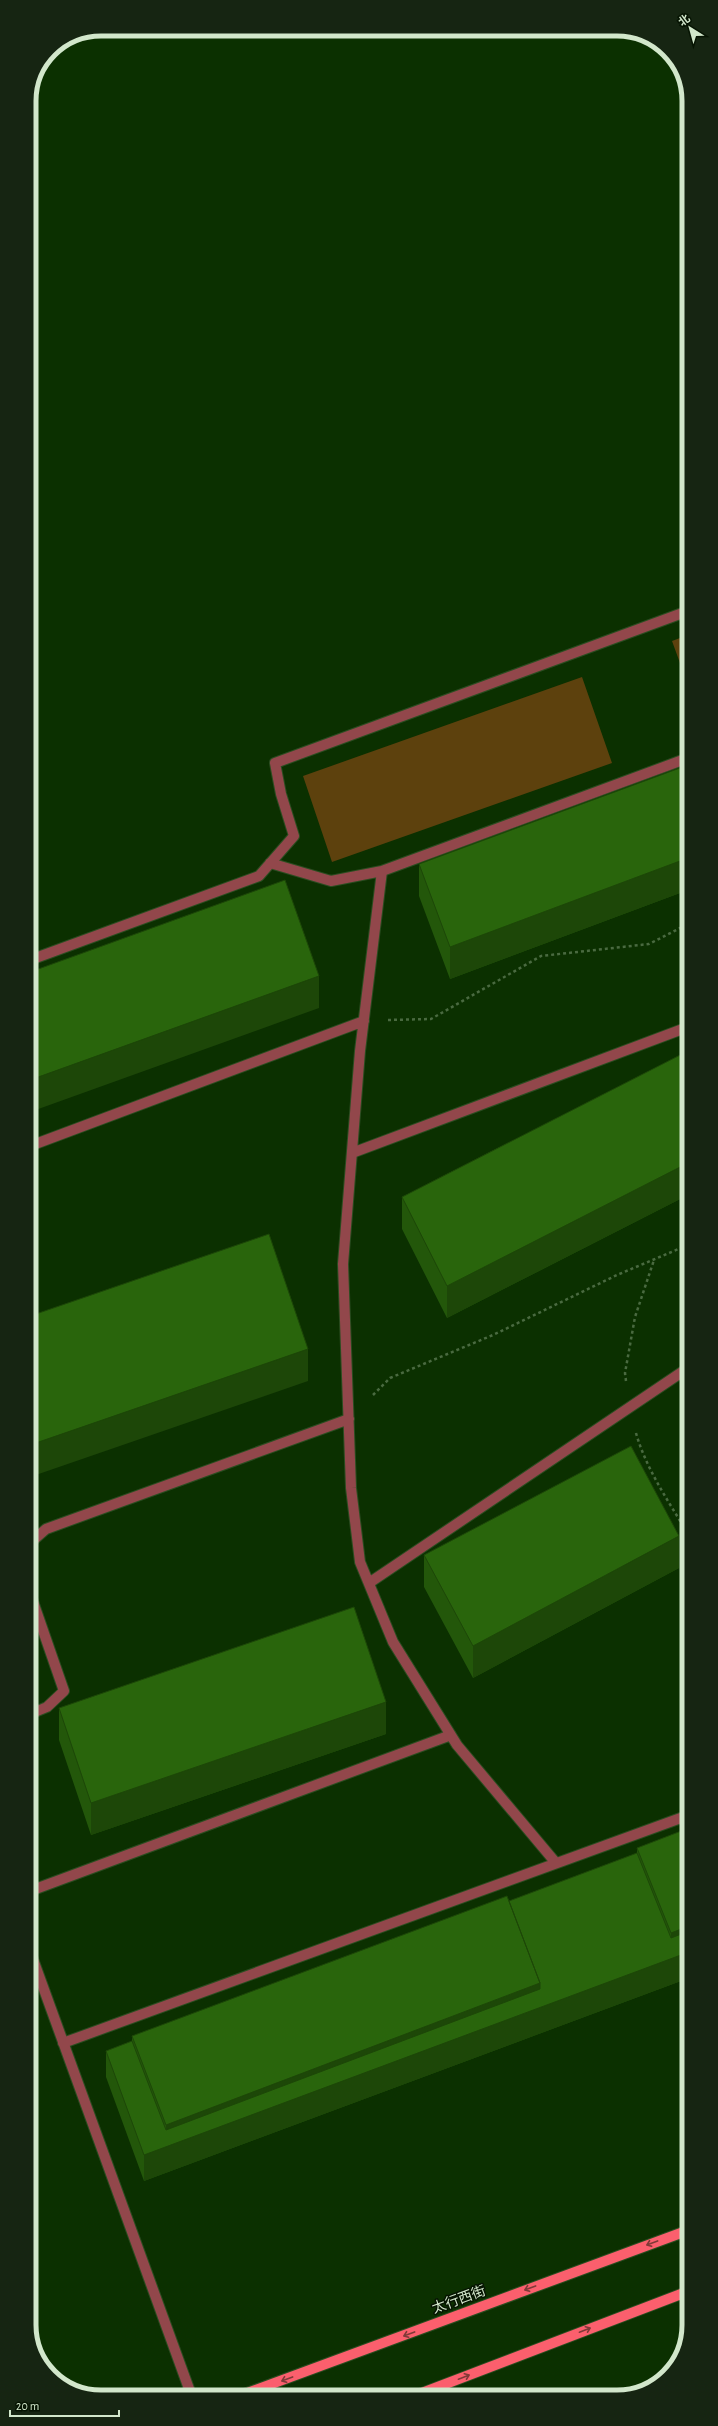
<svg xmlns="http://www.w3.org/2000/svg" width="718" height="2426" viewBox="0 0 718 2426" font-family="'Alegreya Sans','Noto Sans SC',sans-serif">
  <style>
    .green { fill: #5d410d }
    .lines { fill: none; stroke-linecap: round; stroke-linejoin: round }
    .street-casing { stroke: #2b4d20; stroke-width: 12 }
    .primary-casing { stroke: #2b4d20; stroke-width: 12 }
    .path { stroke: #4a6a40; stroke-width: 2.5; stroke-dasharray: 3 3; stroke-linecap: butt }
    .street { stroke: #92474b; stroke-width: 10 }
    .primary { stroke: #fb5f6d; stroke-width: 10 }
    .wall { fill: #23570a }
    .shaded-wall { fill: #1d4708 }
    .building { fill: #29650c; stroke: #1d4708 }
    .oneway { stroke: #803a38 }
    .labels { text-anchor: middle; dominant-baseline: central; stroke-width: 3; stroke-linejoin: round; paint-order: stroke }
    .street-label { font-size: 14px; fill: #d2e7cb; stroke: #061402 }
    .rim { fill: none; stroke: #d2e7cb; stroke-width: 5 }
  </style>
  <rect width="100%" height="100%" fill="#0b3000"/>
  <!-- green -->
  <path class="green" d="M688,635V685L672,641Z
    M582,677L612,763L332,862L303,776Z"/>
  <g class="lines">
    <!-- street casing -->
    <g class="street-casing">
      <path id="street" d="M270,863L331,881L382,871L688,758
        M382,871L360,1051L343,1264L351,1488L360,1562L393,1642L457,1745L556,1863
        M30,960L259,876L294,836L281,794L275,763L688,611
        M30,1146L364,1021
        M352,1153L688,1027
        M30,1543L46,1529L349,1419
        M369,1583L688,1368
        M30,1593L64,1691L47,1707L30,1714
        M30,1891L451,1735
        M30,1951L192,2397
        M63,2043L689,1815"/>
    </g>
    <!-- primary casing -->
    <g class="primary-casing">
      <path id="primary" d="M239,2396L689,2230
        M414,2396L689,2291"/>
    </g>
    <!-- path -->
    <path class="path" d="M388,1020L431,1019L541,956L649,944L688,924
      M626,1381L625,1373L635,1317L654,1260
      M373,1395L390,1378L493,1335L617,1275L688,1245
      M636,1433C646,1469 669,1502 688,1534"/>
    <!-- street -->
    <use href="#street" class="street"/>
    <!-- primary -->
    <use href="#primary" class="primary"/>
  </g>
  <!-- wall -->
  <path class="wall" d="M688,765V890L450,979L419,896V864Z
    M688,1051V1195L447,1318L402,1229V1197Z
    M688,1421V1466L683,1456V1424Z
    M424,1555L679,1568L473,1678L424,1587Z
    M59,1708L386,1734L91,1835L59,1740Z
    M689,1828V1978L144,2181L106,2077V2051L132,2041V2036L509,1901L637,1853V1848Z"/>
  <!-- shaded-wall -->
  <path class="shaded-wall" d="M688,858V890L450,979V947Z
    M319,976V1008L30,1112V1080Z
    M688,1163V1195L447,1318V1286Z
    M308,1349V1381L30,1477V1445Z
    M679,1536V1568L473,1678V1646Z
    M386,1702V1734L91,1835V1803Z
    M689,1926V1978L144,2181V2155L166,2146V2125L540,1983L671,1958V1933Z"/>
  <!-- building -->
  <path class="building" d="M688,765V858L450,947L419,864Z
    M285,880L319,976L30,1080V972Z
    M688,1051V1163L447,1286L402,1197Z
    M269,1234L308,1349L30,1445V1316Z
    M688,1421V1434L683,1424Z
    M631,1446L679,1536L473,1646L424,1555Z
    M354,1607L386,1702L91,1803L59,1708Z
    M689,1828V1926L671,1933L637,1848Z
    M637,1853L671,1938L689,1931V1952L144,2155L106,2051L132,2041L166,2130L540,1989V1983L509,1901Z
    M507,1896L540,1983L166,2125L132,2036Z"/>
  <!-- one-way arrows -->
  <defs><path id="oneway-shaft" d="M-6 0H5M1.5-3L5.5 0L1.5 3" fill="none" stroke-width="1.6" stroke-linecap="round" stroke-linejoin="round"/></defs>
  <g class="oneway">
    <use href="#oneway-shaft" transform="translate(652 2243) rotate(160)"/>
    <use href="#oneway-shaft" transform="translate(530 2288) rotate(160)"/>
    <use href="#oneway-shaft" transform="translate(585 2330) rotate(-21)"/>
    <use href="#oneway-shaft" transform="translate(409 2334) rotate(160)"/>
    <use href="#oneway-shaft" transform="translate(464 2377) rotate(-21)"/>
    <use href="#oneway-shaft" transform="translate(287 2379) rotate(160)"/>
  </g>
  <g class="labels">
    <!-- street labels -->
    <g class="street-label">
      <text transform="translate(459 2300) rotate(-20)">太行西街</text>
    </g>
  </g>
  <!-- crop -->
  <path d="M0 0H718V2426H0ZM101 36H617A65 65 0 0 1 682 101V2325A65 65 0 0 1 617 2390H101A65 65 0 0 1 36 2325V101A65 65 0 0 1 101 36Z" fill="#162512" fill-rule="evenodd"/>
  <path class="rim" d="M101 36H617A65 65 0 0 1 682 101V2325A65 65 0 0 1 617 2390H101A65 65 0 0 1 36 2325V101A65 65 0 0 1 101 36Z"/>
  <!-- north arrow -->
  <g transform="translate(690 28) rotate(323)" stroke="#061402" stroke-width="3" paint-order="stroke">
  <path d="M0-3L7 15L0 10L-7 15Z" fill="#d2e7cb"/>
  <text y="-6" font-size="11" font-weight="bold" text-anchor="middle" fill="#d2e7cb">北</text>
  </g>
  <!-- scale -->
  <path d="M10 2410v6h109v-6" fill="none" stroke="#d2e7cb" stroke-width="2"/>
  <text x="16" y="2410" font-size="12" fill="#d2e7cb" stroke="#061402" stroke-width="3" paint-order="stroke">20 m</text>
</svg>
